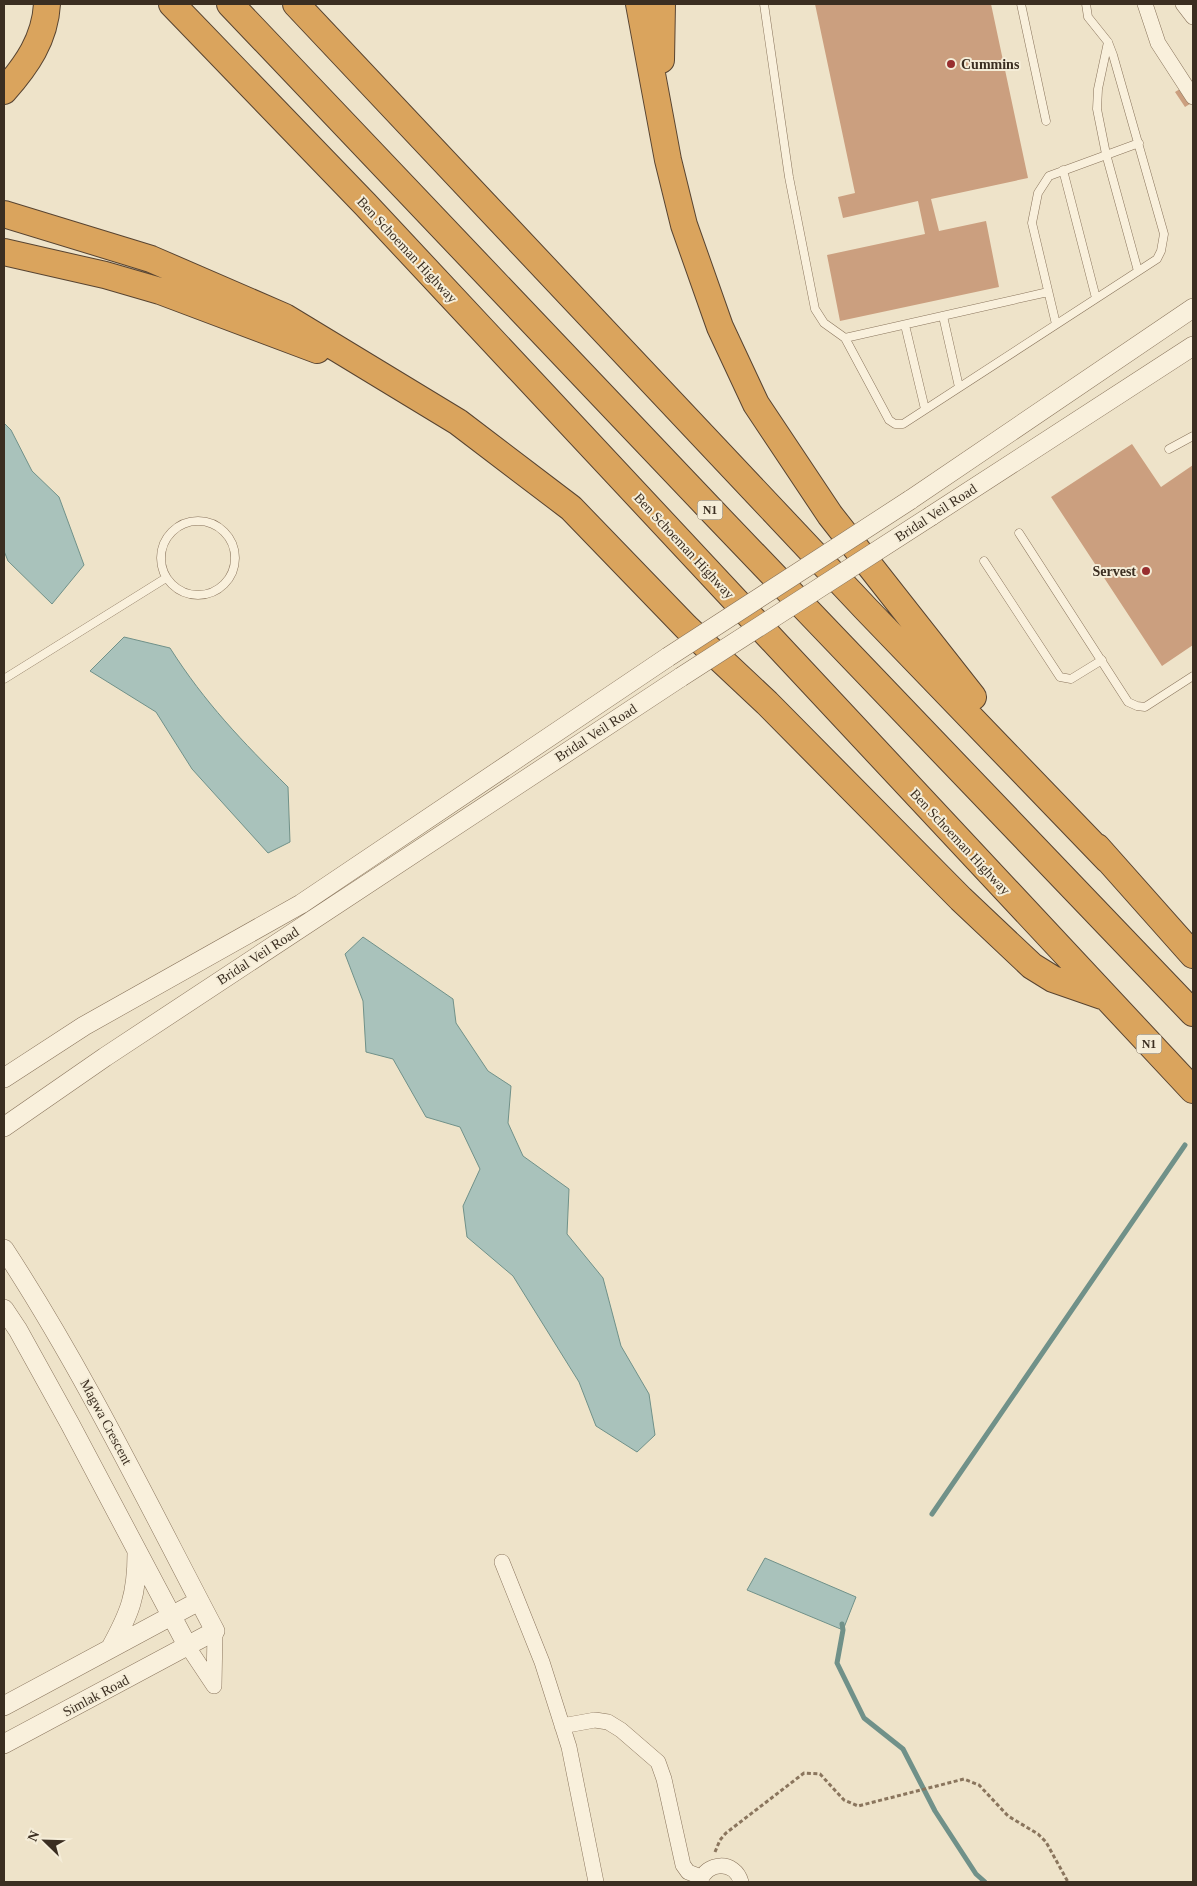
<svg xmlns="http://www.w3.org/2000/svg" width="1197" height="1886" viewBox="0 0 1197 1886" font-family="'Times New Roman',serif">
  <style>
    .water { fill: #a9c2bb; stroke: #709189 }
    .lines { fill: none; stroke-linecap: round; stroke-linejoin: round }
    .stream { stroke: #709189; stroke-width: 5 }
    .building { fill: #cb9f7f }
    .service-casing { stroke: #8a755d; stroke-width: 9 }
    .minor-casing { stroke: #8a755d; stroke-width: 16 }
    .tertiary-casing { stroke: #8a755d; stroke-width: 20 }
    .motorway-casing { stroke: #584431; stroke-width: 28 }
    .path { stroke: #8a755d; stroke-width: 3; stroke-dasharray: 4 2.5; stroke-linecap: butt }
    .service { stroke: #f9f0dc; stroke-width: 8 }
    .minor { stroke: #f9f0dc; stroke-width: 15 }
    .tertiary { stroke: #f9f0dc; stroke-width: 19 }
    .motorway { stroke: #daa45d; stroke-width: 26 }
    .tertiary-bridge-casing { stroke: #8a755d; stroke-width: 20; stroke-linecap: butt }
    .tertiary-bridge { stroke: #f9f0dc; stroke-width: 19 }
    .poi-dot { fill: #982e2f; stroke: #f5edd8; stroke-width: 2 }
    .labels { text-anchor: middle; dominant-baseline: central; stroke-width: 4; stroke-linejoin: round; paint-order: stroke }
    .shield { fill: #f5edd8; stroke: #736758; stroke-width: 1 }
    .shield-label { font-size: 12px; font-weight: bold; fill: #3b2e21 }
    .poi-label { font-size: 14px; font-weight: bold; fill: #3b2e21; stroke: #f5edd8; text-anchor: start }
    .street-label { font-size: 14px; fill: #3b2e21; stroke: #f5edd8 }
  </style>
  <rect width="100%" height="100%" fill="#eee3c9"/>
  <!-- water -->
  <path class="water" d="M4,423L11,430L32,471L59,497L84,565L52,604L8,561L4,551Z
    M124,637L170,648C205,703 242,741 288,787L290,842L268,853L192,769L156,712L90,671Z
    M363,937L453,999L456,1023L488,1071L511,1086L508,1123L523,1156L569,1189L567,1234L603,1278L621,1346L649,1394L655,1435L637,1452L596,1426L579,1382L513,1276L467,1237L463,1206L480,1169L460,1127L426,1117L393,1059L366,1052L363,1001L345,954Z
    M765,1558L856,1597L843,1630L747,1590Z"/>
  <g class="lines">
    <!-- stream -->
    <path class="stream" d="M932,1514L1185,1145
      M842,1624L843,1630L837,1663L864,1718L903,1749L935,1811L976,1874L985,1882"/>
  </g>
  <!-- building -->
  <path class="building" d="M815,4H991L1028,178L931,199L939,231L986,221L999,287L840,321L827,255L925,234L918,201L843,218L838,197L855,193Z
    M1193,81V102L1185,107L1175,92Z
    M1132,444L1161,487L1193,465V645L1162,666L1051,497Z"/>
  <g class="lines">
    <!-- service casing -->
    <g class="service-casing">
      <path id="service" d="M764,4L789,177L815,309L824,323L845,338L889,420L895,424H903L1157,259L1161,251L1164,234L1113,55L1108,42L1088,17L1086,4
        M1021,4L1046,121
        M1108,42L1098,89L1097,109L1106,154L1138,271
        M1063,170L1096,298
        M943,316L959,387
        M1056,324L1032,223L1038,193L1049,176L1139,143
        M905,325L925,409
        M845,338L1048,292
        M1169,449L1193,436
        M161 558a37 37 0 1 1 74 0a37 37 0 1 1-74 0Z
        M1019,533L1128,702L1137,706L1145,707L1193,676
        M984,561L1060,677L1071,679L1102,660
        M4,679L166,578"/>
    </g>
    <!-- minor casing -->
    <g class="minor-casing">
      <path id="minor" d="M1145,4L1158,43L1193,97
        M1183,4L1193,17
        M502,1562L542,1662L569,1747L596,1882
        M188,1647L214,1686
        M214,1686L215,1631
        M562,1726L595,1720L608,1722L621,1730L658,1762L664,1779L683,1865L688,1872L701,1877
        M700,1882C706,1861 735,1860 741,1882"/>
    </g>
    <!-- tertiary casing -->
    <g class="tertiary-casing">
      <path id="tertiary" d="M910,500L1193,308
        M931,516L1193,346
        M4,1078L84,1026L301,904L668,657
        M4,1127L105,1057L681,677
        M4,1249C84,1371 147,1502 215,1631L4,1744
        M4,1309L18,1330L70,1424L188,1647
        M110,1649C130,1613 137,1595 137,1553
        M4,1706L199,1601"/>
    </g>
    <!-- motorway casing -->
    <g class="motorway-casing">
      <path id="motorway" d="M172,4L365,204L1193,1090
        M230,4L714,513L1193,1013
        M296,4L867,610L1108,860
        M639,4L668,160L684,225L720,327L756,404L830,515L973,697
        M661,60L662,4
        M4,91C27,65 45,39 47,4
        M4,214L151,259L285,317L458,422L571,508L686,627L767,703L961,899L1032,966L1053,979L1102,996
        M4,252L105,275L160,291L317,350
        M1097,847L1193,955"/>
    </g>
    <!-- path -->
    <path class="path" d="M715,1852L720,1840L726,1833L804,1773L820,1774L844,1800L858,1806L964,1779L979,1785L1008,1816L1038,1834L1046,1842L1068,1882"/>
    <!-- service -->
    <use href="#service" class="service"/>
    <!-- minor -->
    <use href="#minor" class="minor"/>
    <!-- tertiary -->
    <use href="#tertiary" class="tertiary"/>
    <!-- motorway -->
    <use href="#motorway" class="motorway"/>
    <!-- tertiary-bridge casing -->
    <g class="tertiary-bridge-casing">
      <path id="tertiary-bridge" d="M668,657L910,500
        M681,677L931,516"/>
    </g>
    <!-- tertiary-bridge -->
    <use href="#tertiary-bridge" class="tertiary-bridge"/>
  </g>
  <!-- markers -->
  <g class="poi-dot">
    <circle cx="951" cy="64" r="5"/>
    <circle cx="1146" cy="571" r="5"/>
  </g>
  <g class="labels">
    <!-- shield labels -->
    <g class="shield">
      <rect x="697.5" y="500.5" width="25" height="19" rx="4"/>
      <rect x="1136.5" y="1034.5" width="25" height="19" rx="4"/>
    </g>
    <g class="shield-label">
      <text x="710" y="510">N1</text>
      <text x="1149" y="1044">N1</text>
    </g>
    <!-- poi labels -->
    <g class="poi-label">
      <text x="961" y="64">Cummins</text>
      <text x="1136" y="571" text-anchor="end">Servest</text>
    </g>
    <!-- street labels -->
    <g class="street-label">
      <text transform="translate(407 250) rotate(47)">Ben Schoeman Highway</text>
      <text transform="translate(936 513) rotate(-33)">Bridal Veil Road</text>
      <text transform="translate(684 546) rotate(47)">Ben Schoeman Highway</text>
      <text transform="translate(596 733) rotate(-33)">Bridal Veil Road</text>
      <text transform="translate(960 842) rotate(47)">Ben Schoeman Highway</text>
      <text transform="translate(258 956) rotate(-33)">Bridal Veil Road</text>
      <text transform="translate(106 1422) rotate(62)">Magwa Crescent</text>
      <text transform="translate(96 1696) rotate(-28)">Simlak Road</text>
    </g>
  </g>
  <!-- border -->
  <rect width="1197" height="1886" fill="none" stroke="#3b2e21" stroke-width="10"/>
  <!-- north arrow -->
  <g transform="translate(45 1841) rotate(293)" stroke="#f5edd8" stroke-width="4" paint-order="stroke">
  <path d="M0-4L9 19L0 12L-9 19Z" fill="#3b2e21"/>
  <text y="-8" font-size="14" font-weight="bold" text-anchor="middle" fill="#3b2e21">N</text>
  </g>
</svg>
